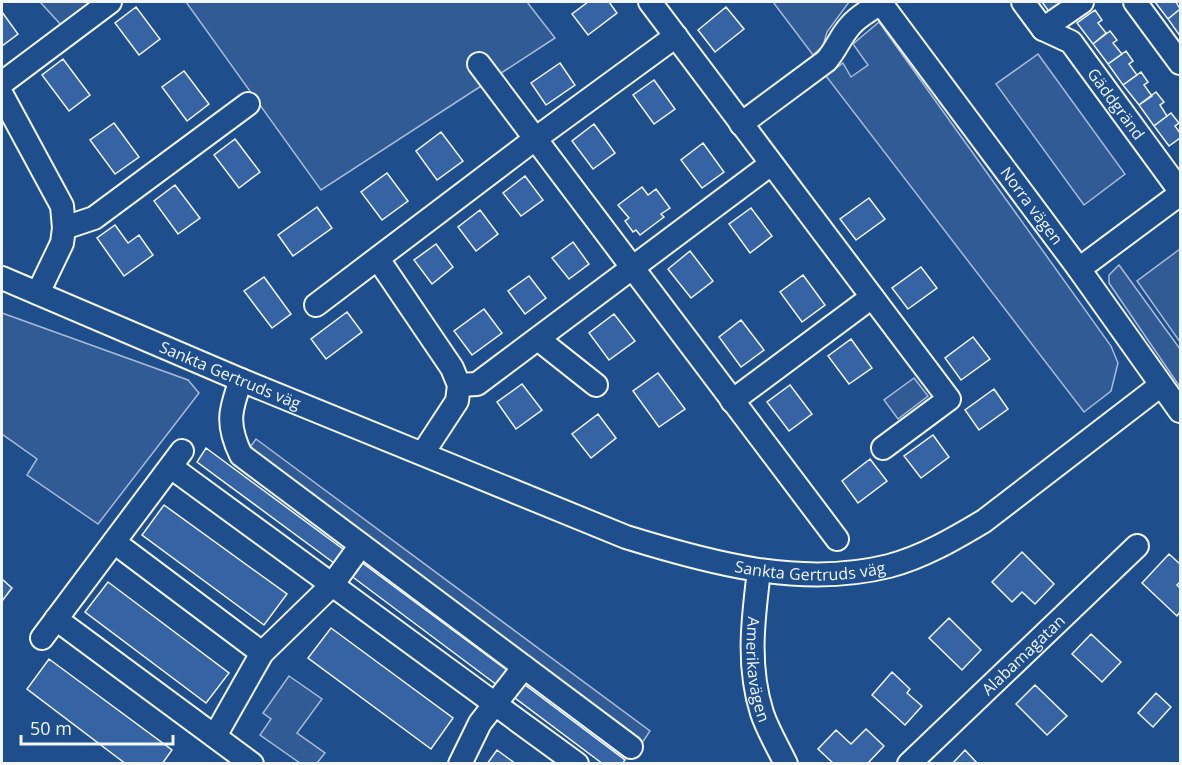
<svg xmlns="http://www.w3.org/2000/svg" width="1182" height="765" viewBox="0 0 1182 765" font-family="'Open Sans',sans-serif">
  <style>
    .built { fill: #305b95; stroke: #a8bbd7; stroke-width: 1.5 }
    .building { fill: #3563a3; stroke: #f2f6ff; stroke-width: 1.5 }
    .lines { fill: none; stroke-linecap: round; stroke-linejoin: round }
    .minor-casing { stroke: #f2f6ff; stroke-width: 26 }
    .minor { stroke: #1f4e8c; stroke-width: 22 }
    .labels { text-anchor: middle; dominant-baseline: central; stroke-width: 4.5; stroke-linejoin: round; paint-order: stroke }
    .street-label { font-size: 16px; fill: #f2f6ff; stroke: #1f4e8c }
  </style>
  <rect width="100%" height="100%" fill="#1f4e8c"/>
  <!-- built -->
  <path class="built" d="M40,2H95L63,27Z
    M186,2H527L555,38L321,190Z
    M773,2H849L827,32L823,46L813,55Z
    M879,22L1111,346L1118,363L1111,391L1084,412L826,76L843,63L851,77L868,65L853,44Z
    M1038,54L1125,174L1084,205L996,84Z
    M1180,249V342L1137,281Z
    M1119,265L1180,349V387L1109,283V275Z
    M2,313L188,380L199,393L98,524L27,475L37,459L2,434Z
    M914,378L928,396L898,419L884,400Z
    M256,439L650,731L642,743L248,450Z
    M289,676L322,699L297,733L325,753L317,763H300L260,735L271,719L263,713Z"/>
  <!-- building -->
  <path class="building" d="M588,2H609L617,13L588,35L572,14Z
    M1042,2H1063L1067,7L1053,17Z
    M1155,2H1176L1180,9L1168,19Z
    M136,7L160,39L139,55L115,23Z
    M726,7L744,29L715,52L698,30Z
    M1180,9V36L1168,19Z
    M1095,10L1102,20L1098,23L1106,33L1093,44L1077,23Z
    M2,12L18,34L2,46Z
    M1110,31L1117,40L1113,43L1122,54L1108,64L1093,44Z
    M1126,51L1133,61L1129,64L1137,75L1123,85L1108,64Z
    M63,59L90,95L69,111L42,75Z
    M560,63L575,85L546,105L531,83Z
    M184,71L209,104L187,121L162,87Z
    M1141,72L1148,82L1144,85L1152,96L1139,105L1123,85Z
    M654,80L675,109L654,124L633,95Z
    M1156,92L1164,102L1160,105L1167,116L1154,126L1139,105Z
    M1171,113L1179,123L1175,126L1180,133V138L1169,146L1154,126Z
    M114,123L139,157L115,174L90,140Z
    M594,124L615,153L593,169L572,141Z
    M441,132L463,161L437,180L416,151Z
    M235,139L260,172L239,188L214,155Z
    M703,143L724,172L702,188L681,160Z
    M387,173L408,201L382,220L361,192Z
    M525,176L543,200L521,216L503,193Z
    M175,185L200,218L178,234L154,201Z
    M642,187L648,195L656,189L670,208L661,214L664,217L640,235L636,230L633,232L625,221L629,218L618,205Z
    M869,198L885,219L856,240L840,219Z
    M317,207L332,228L293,256L278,235Z
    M751,208L772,236L750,253L729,224Z
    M480,210L498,234L476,251L458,227Z
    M115,225L128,243L139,235L153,255L124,276L97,238Z
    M573,242L589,264L569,279L552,258Z
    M436,244L453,267L432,284L414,260Z
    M690,251L713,281L691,298L668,269Z
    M921,267L937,288L908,309L892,288Z
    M803,275L825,305L802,322L780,292Z
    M529,276L546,298L525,314L508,291Z
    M264,277L291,314L272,328L244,291Z
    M484,309L502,333L472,355L454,331Z
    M347,312L362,332L326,359L311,339Z
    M614,314L635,341L609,360L589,333Z
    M741,320L764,350L741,367L719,337Z
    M973,337L990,359L961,380L945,358Z
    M851,339L872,368L849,384L828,356Z
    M658,373L685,409L659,427L633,391Z
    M522,384L542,410L516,429L497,402Z
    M790,385L812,414L789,431L767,402Z
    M994,389L1008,409L979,430L965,410Z
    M598,414L616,438L591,458L572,434Z
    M933,435L949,457L921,478L904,456Z
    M206,448L347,552L338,566L197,462Z
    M870,459L887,481L858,503L842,481Z
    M164,505L287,594L264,625L142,535Z
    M1022,552L1054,584L1035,604L1022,592L1012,602L992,582Z
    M1169,554L1180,564V582L1177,585L1180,588V612L1177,616L1142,583Z
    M361,562L508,671L497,685L350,575Z
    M2,579L12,588L2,601Z
    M108,582L229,673L206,703L85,612Z
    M949,618L981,650L962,670L929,638Z
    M331,628L453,718L431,749L308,658Z
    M1091,634L1121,662L1102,682L1072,654Z
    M49,659L172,750L162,764H126L27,689Z
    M892,672L910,689L907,693L922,706L905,725L872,695Z
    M521,682L625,760L622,764H603L511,695Z
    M1035,685L1067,716L1047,735L1016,704Z
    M1156,693L1171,707L1153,727L1138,713Z
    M866,729L884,746L867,764H834L818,749L836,730L851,744Z
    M497,750L516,764H487Z
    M965,750L978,764H952Z"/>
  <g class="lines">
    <!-- minor casing -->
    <g class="minor-casing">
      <g id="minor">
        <path d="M650,2L949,399L883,448"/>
        <path id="s1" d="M880,2L1079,269L1180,411"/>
        <path id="s2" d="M1023,2L1043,29L1071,42L1180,191"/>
        <path d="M1135,2L1180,63"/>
        <path d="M1043,29L1082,2"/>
        <path d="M479,64L837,539"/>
        <path d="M2,83L110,2"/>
        <path d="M2,95L62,206L64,228L62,243L38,293"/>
        <path d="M741,124L826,61C836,50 840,37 850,26C858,16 871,10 880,3"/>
        <path d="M64,228L94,218L248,104"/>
        <path d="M378,259L452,368L459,385L457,401L423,453"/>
        <path d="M1079,269L1180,194"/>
        <path id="s3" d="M2,278L241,380L626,537C710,563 801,588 889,566C923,557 954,539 984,521L1161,385"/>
        <path d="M316,305L535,139L676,36"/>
        <path d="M538,339L596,385"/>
        <path d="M241,380C230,410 226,424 241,455L631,747"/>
        <path d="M459,385L477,384L771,164"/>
        <path d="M732,401L872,297"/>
        <path d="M171,467L577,764"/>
        <path d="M114,542L262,653"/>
        <path id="s4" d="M759,571C753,619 747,666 762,713C768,731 778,747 786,764"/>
        <path d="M56,619L252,764"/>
        <path d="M42,638L182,451"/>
        <path d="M215,736L262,653L332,585L361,545"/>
        <path d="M460,764L480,723L524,667"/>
        <path id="s5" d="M909,764L1137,546"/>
      </g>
    </g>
    <!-- minor -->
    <use href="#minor" class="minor"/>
  </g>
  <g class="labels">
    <!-- street labels -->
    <g class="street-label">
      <text stroke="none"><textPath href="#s2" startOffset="141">Gäddgränd</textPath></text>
      <text stroke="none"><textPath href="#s1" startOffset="254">Norra vägen</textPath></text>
      <text stroke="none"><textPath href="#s3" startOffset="248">Sankta Gertruds väg</textPath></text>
      <text stroke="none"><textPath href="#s3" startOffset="864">Sankta Gertruds väg</textPath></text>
      <text stroke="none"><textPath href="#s5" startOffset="158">Alabamagatan</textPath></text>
      <text stroke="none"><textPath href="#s4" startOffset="99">Amerikavägen</textPath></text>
    </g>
  </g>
  <!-- border -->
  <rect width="1182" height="765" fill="none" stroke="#f2f6ff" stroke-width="6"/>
  <!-- scale -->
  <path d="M21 735v9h152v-9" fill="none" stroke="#f2f6ff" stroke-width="3"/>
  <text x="30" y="735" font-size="18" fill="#f2f6ff" stroke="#1f4e8c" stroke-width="4.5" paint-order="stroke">50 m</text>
</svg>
